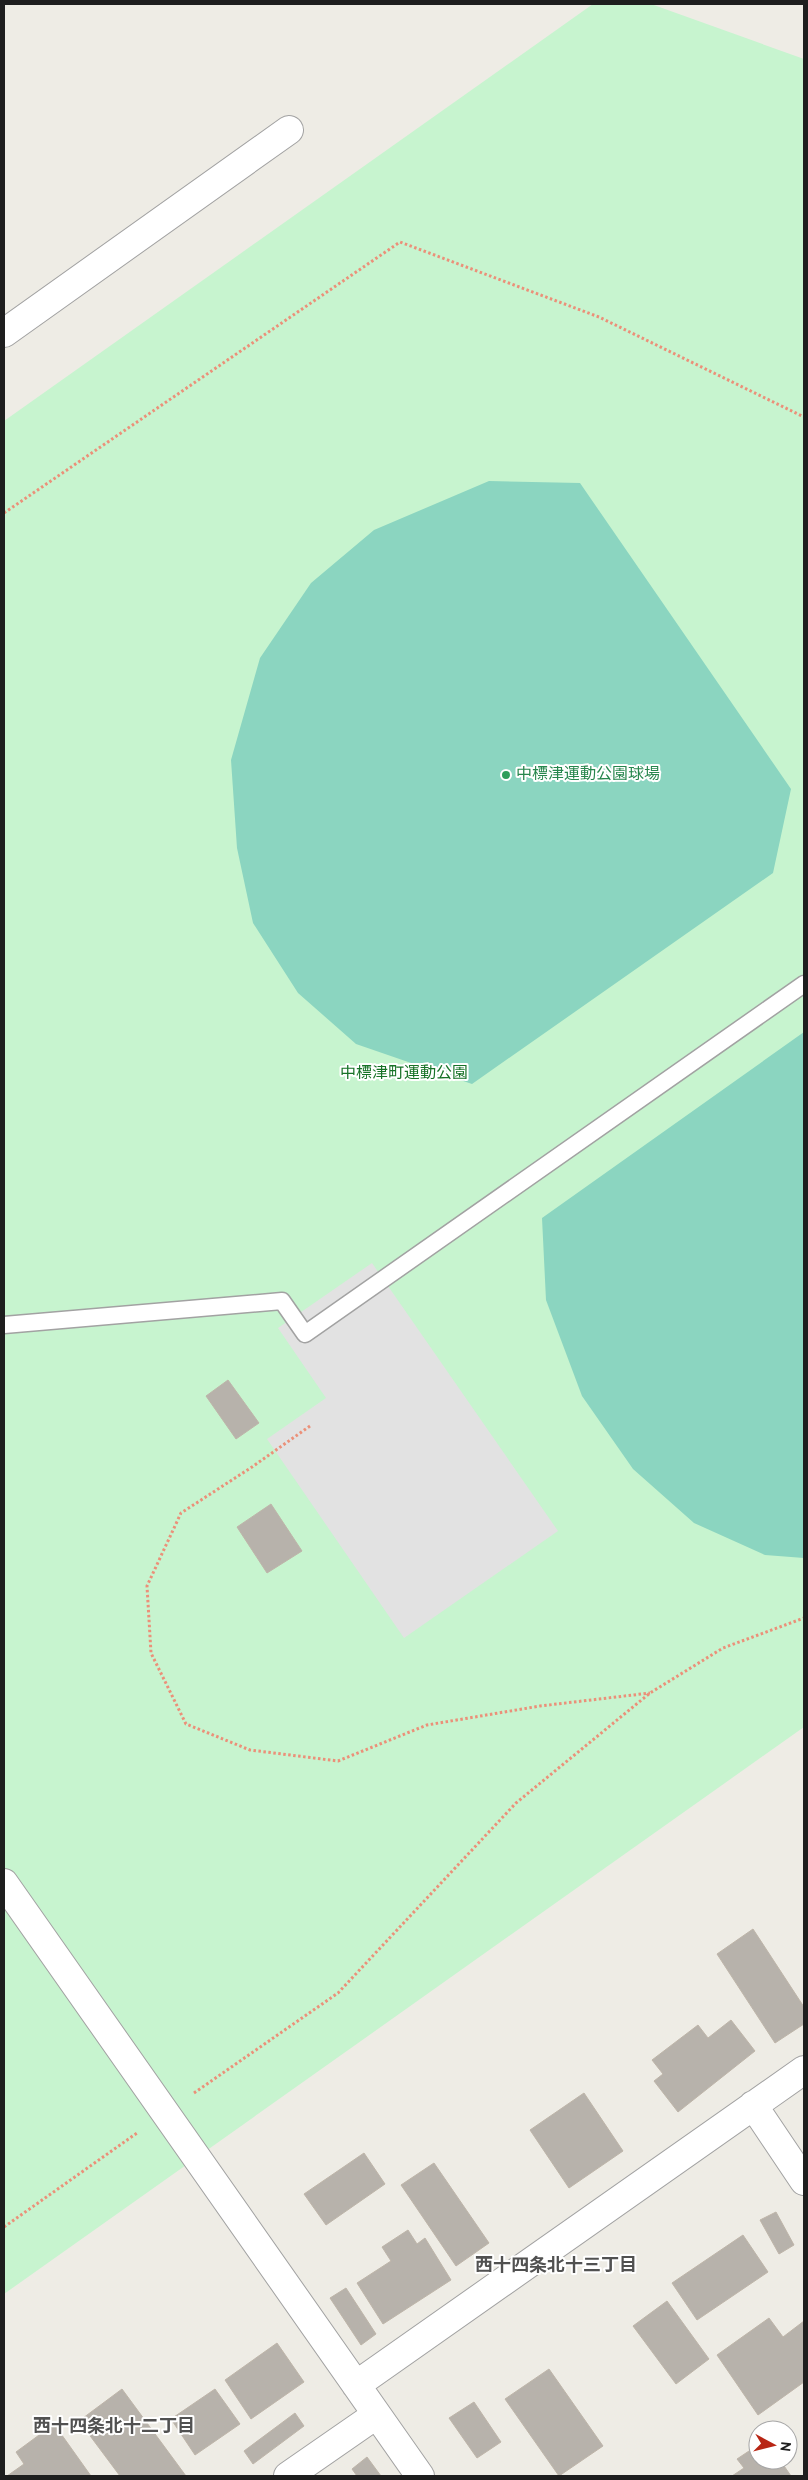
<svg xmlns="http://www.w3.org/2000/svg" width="808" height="2480" viewBox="0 0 808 2480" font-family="Overpass,'Noto Sans JP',sans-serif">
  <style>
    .park { fill: #c7f4cf }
    .pitch { fill: #8bd5c0 }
    .parking { fill: #e2e2e2 }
    .building { fill: #b7b2ab; stroke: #beb5a9 }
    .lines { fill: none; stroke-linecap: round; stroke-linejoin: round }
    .lane-casing { stroke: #a2a2a2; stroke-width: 19 }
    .street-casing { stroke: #a2a2a2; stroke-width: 30 }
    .path { stroke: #eb9079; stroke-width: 3; stroke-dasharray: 2.5 2.5; stroke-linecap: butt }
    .lane { stroke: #fff; stroke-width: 16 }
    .street { stroke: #fff; stroke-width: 28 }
    .leisure-dot { fill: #2e9e5b; stroke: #fff; stroke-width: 2 }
    .labels { text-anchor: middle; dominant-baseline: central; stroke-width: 4; stroke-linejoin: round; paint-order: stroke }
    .leisure-label { font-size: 16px; fill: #27864d; stroke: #fff; text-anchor: start }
    .park-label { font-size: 16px; fill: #177227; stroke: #fff }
    .neighbourhood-label { font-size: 18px; font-weight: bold; fill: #515151; stroke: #fff }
  </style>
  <rect width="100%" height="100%" fill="#eeece5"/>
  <!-- park -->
  <path class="park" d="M593,4H651L804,59V1727L4,2294V421Z"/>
  <!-- pitch -->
  <path class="pitch" d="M489,481L580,483L791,789L773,873L472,1084L356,1044L298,993L253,923L237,848L231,760L260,658L311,583L374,530Z
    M804,1032V1558L765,1555L694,1523L633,1469L582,1396L546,1300L542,1218Z"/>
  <!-- parking -->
  <path class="parking" d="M372,1263L558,1531L404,1638L267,1439L326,1398L278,1328Z"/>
  <!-- building -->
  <path class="building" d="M228,1380L259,1423L236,1439L206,1396Z
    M271,1504L302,1551L267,1573L237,1527Z
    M753,1929L804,2007V2024L775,2043L717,1954Z
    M731,2020L755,2051L678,2112L654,2081L663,2074L652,2060L698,2025L708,2038Z
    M584,2093L623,2151L569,2188L530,2130Z
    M364,2153L385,2184L326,2225L304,2194Z
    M434,2163L489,2243L456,2266L401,2185Z
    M776,2212L794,2245L779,2254L760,2220Z
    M408,2230L417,2244L425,2238L451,2280L383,2324L357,2283L391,2261L382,2247Z
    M743,2235L768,2272L697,2320L672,2283Z
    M346,2288L376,2334L361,2345L330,2298Z
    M667,2301L709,2359L676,2384L633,2326Z
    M769,2318L783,2337L804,2321V2382L758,2415L717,2355Z
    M277,2343L304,2382L251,2419L225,2380Z
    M549,2369L603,2446L559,2476L505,2399Z
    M122,2389L186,2476H120L79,2421Z
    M215,2389L240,2424L195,2455L171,2419Z
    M474,2402L501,2442L477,2458L449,2418Z
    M295,2413L304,2426L253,2464L244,2451Z
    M54,2424L91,2476H7L24,2464L16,2452Z
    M758,2445V2460H780L791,2476H732L744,2468L737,2459Z
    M367,2457L381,2476H357L352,2469Z"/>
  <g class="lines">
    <!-- lane casing -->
    <g class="lane-casing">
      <path id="lane" d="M4,1325L282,1301L305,1334L804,984"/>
    </g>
    <!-- street casing -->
    <g class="street-casing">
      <path id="street" d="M4,333L289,130
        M4,1883L420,2476
        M753,2105L804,2181
        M356,2385L804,2070
        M288,2476L376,2415"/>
    </g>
    <!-- path -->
    <path class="path" d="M4,513L400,242L599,317L804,417
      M310,1426L252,1467L181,1513L147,1586L151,1653L186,1724L250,1750L338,1761L427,1725L540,1706L650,1693
      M194,2093L338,1993L516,1803L650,1693L723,1648L804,1618
      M4,2227L137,2133"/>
    <!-- lane -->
    <use href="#lane" class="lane"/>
    <!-- street -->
    <use href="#street" class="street"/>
  </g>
  <!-- markers -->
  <circle class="leisure-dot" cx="506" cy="775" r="5"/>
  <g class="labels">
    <!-- leisure labels -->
    <g class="leisure-label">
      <text x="516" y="775">中標津運動公園球場</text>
    </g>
    <!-- park labels -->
    <g class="park-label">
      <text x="404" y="1074">中標津町運動公園</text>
    </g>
    <!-- neighbourhood labels -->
    <g class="neighbourhood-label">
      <text x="556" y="2266">西十四条北十三丁目</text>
      <text x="114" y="2427">西十四条北十二丁目</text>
    </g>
  </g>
  <!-- border -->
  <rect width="808" height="2480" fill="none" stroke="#1e1e1e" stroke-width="10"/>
  <!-- north arrow -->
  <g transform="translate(773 2445) rotate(97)"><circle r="24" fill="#ffffff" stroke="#a5a5a5"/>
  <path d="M0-4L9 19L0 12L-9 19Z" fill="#b82514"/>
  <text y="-8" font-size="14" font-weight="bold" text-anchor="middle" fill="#1e1e1e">N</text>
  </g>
</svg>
